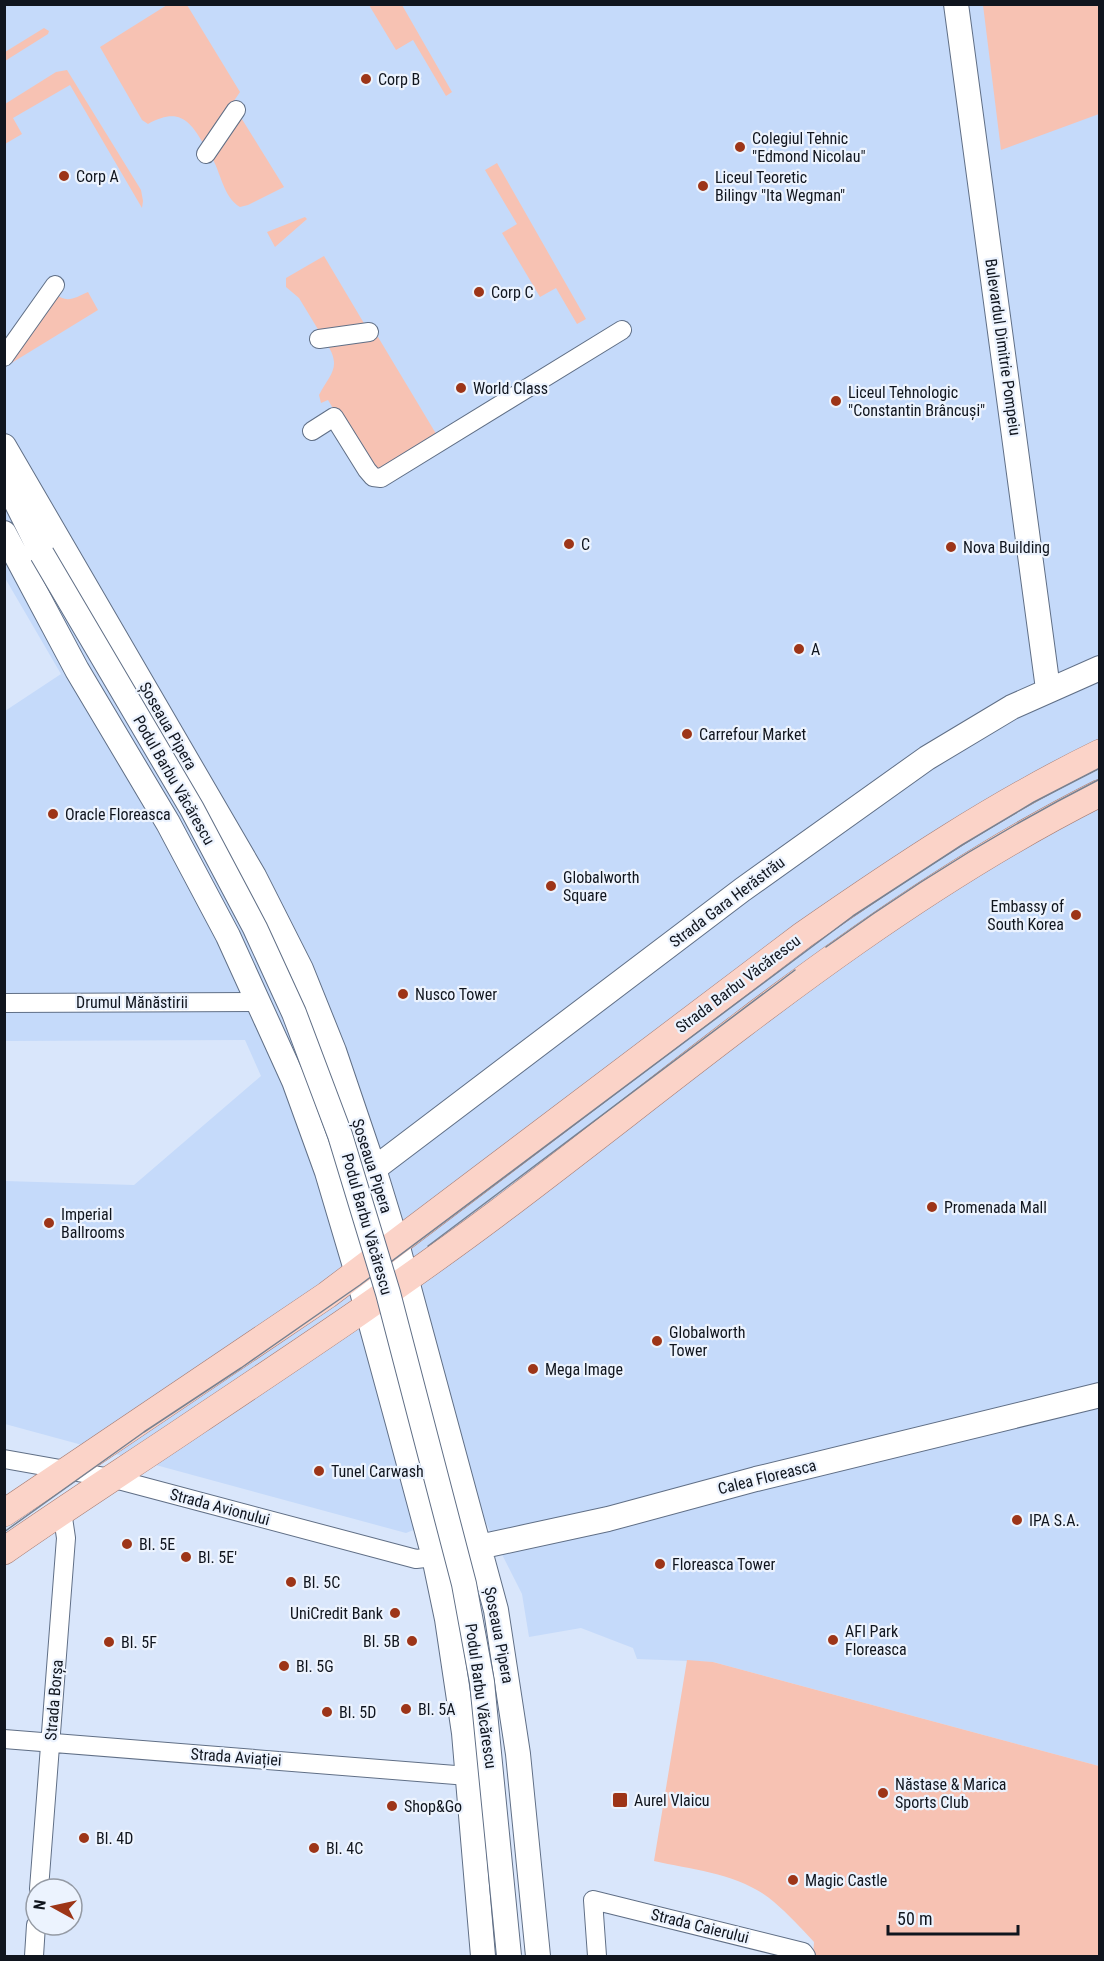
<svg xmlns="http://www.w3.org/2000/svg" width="1104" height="1961" viewBox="0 0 1104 1961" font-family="'Roboto Condensed',sans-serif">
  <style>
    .built { fill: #c5dafa }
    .green { fill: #f7c2b3 }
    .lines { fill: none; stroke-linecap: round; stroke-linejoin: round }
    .street-casing { stroke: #606f86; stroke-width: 20 }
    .secondary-casing { stroke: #606f86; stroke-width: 26 }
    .primary-casing { stroke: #a77d74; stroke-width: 28 }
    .street { stroke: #fff; stroke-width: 18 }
    .secondary { stroke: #fff; stroke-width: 24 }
    .primary { stroke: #fbd3c8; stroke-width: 27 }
    .tram { stroke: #788190; stroke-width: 1.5 }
    .secondary-bridge-casing { stroke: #606f86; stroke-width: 26; stroke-linecap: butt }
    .secondary-bridge { stroke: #fff; stroke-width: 24 }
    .poi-dot { fill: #9d3518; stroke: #ecf3fe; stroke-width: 2 }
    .labels { text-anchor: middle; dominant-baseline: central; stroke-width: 4.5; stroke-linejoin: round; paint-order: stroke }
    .poi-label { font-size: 16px; fill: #10151e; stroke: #ecf3fe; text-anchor: start }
    .street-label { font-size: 16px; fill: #10151e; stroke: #ecf3fe }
  </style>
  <rect width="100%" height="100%" fill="#d9e6fb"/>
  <!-- built -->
  <path class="built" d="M4,5H1099V1766L713,1662L637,1659L633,1648L581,1628L529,1637L522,1594L477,1505L406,1533L5,1424V1181L134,1185L261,1076L245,1040L5,1041V711L61,674L5,578Z"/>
  <!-- green -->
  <path class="green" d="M167,5H187L240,92L204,145C189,118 177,108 148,124L142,120L100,47Z
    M369,5H402L452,92L446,96L413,40L396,50Z
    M983,5H1099V114L1001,150Z
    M44,28L49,31L48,34L5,61V52Z
    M67,70L141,190L143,201L142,208L70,85L13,118L22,134L5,144V104L56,72Z
    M240,116L284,187L248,205L240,207C223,197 221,172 211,156Z
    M497,163L586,319L577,324L556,288L540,297L502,233L517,224L485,170Z
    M305,217L307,219L275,247L267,232Z
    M324,256L365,325L319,331L299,298L286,287V278Z
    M88,292L98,310L5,367L55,293C66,304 75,298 88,292Z
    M378,337L438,437L388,470H370L328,400L321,403L319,395C330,374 342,368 327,344Z
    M687,1660L713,1662L1099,1766V1956H813L814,1942C801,1928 788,1914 774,1902C742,1874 694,1870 654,1861Z"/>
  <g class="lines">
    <!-- street casing -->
    <g class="street-casing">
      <path id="street" d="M206,154L236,110
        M319,339L369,332
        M4,357L55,285
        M312,431L334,417L367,470L373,477L381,478L622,330
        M4,1003L259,1002
        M4,1459L111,1478L416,1559L434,1557
        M4,1739L468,1776
        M39,1889L66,1538L62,1511
        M34,1956L36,1925
        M597,1956L593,1900L803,1952L806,1956"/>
    </g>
    <!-- secondary casing -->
    <g class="secondary-casing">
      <path id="secondary" d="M956,4L1048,689
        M4,446L254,876L301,969L334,1051L374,1169L397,1244L496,1610L518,1754L538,1956
        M4,478L42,554
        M4,533L77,670L168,823L228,936L294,1081L327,1172L357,1273L398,1423L434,1557L447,1619L464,1733L483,1956
        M374,1169L742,890L927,758L1012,707L1100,668
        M465,1550L608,1519L756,1479L1100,1395"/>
    </g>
    <!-- primary casing -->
    <g class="primary-casing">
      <path id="primary" d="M4,1513L327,1295L803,935C898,869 995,804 1100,753
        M4,1551C68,1506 134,1464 199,1420C299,1353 400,1286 496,1214C692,1067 879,904 1100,793"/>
    </g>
    <!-- street -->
    <use href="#street" class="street"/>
    <!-- secondary -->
    <use href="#secondary" class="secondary"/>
    <!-- primary -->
    <use href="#primary" class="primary"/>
    <!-- tram -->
    <path class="tram" d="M826,947C913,884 1004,828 1100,779
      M428,1246L795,970
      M4,1532L144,1432L241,1368L360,1285L853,916L962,845L1034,802L1100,768"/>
    <!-- secondary-bridge casing -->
    <g class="secondary-bridge-casing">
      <path id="secondary-bridge" d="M42,554L192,809L255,928L294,1013L340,1135L388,1293L464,1584L482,1682L509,1956"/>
    </g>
    <!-- secondary-bridge -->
    <use href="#secondary-bridge" class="secondary-bridge"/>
  </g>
  <!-- markers -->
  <g class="poi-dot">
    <circle cx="366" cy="79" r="6"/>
    <circle cx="740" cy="147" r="6"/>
    <circle cx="64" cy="176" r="6"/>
    <circle cx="703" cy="186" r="6"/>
    <circle cx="479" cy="292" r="6"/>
    <circle cx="461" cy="388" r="6"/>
    <circle cx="836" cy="401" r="6"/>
    <circle cx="569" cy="544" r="6"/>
    <circle cx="951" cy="547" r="6"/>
    <circle cx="799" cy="649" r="6"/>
    <circle cx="687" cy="734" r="6"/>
    <circle cx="53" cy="814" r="6"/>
    <circle cx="551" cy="886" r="6"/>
    <circle cx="1076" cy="915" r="6"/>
    <circle cx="403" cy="994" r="6"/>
    <circle cx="932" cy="1207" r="6"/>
    <circle cx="49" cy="1223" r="6"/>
    <circle cx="657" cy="1341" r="6"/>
    <circle cx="533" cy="1369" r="6"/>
    <circle cx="319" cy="1471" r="6"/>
    <circle cx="1017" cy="1520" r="6"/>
    <circle cx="127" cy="1544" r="6"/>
    <circle cx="186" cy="1557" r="6"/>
    <circle cx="660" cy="1564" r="6"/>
    <circle cx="291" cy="1582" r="6"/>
    <circle cx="395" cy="1613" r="6"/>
    <circle cx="833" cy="1640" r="6"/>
    <circle cx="412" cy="1641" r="6"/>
    <circle cx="109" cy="1642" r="6"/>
    <circle cx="284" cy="1666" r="6"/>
    <circle cx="406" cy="1709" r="6"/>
    <circle cx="327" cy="1712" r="6"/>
    <circle cx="883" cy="1793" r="6"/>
    <rect x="612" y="1792" width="16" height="16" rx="3"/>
    <circle cx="392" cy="1806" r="6"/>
    <circle cx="84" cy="1838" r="6"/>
    <circle cx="314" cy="1848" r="6"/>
    <circle cx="793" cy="1880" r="6"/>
  </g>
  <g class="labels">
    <!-- poi labels -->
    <g class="poi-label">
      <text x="378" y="79">Corp B</text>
      <text x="752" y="138">Colegiul Tehnic<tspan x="752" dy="18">"Edmond Nicolau"</tspan></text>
      <text x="76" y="176">Corp A</text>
      <text x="715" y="177">Liceul Teoretic<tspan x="715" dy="18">Bilingv "Ita Wegman"</tspan></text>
      <text x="491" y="292">Corp C</text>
      <text x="473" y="388">World Class</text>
      <text x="848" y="392">Liceul Tehnologic<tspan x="848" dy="18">"Constantin Brâncuși"</tspan></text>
      <text x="581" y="544">C</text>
      <text x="963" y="547">Nova Building</text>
      <text x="811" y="649">A</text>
      <text x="699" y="734">Carrefour Market</text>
      <text x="65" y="814">Oracle Floreasca</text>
      <text x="563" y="877">Globalworth<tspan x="563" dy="18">Square</tspan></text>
      <text x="1064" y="906" text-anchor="end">Embassy of<tspan x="1064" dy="18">South Korea</tspan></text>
      <text x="415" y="994">Nusco Tower</text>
      <text x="944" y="1207">Promenada Mall</text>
      <text x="61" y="1214">Imperial<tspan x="61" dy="18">Ballrooms</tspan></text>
      <text x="669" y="1332">Globalworth<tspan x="669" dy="18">Tower</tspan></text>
      <text x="545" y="1369">Mega Image</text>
      <text x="331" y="1471">Tunel Carwash</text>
      <text x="1029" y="1520">IPA S.A.</text>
      <text x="139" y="1544">Bl. 5E</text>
      <text x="198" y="1557">Bl. 5E'</text>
      <text x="672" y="1564">Floreasca Tower</text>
      <text x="303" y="1582">Bl. 5C</text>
      <text x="383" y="1613" text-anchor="end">UniCredit Bank</text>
      <text x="845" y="1631">AFI Park<tspan x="845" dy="18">Floreasca</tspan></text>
      <text x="400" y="1641" text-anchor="end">Bl. 5B</text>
      <text x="121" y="1642">Bl. 5F</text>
      <text x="296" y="1666">Bl. 5G</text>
      <text x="418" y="1709">Bl. 5A</text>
      <text x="339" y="1712">Bl. 5D</text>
      <text x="895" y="1784">Năstase &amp; Marica<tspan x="895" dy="18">Sports Club</tspan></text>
      <text x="634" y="1800">Aurel Vlaicu</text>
      <text x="404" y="1806">Shop&amp;Go</text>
      <text x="96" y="1838">Bl. 4D</text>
      <text x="326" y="1848">Bl. 4C</text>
      <text x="805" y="1880">Magic Castle</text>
    </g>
    <!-- street labels -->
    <g class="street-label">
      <text transform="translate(1003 347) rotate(82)">Bulevardul Dimitrie Pompeiu</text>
      <text transform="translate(168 726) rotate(60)">Șoseaua Pipera</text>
      <text transform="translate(174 780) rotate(60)">Podul Barbu Văcărescu</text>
      <text transform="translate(727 902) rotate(-37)">Strada Gara Herăstrău</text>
      <text transform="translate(738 984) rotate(-37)">Strada Barbu Văcărescu</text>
      <text x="132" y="1002">Drumul Mănăstirii</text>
      <text transform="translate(372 1166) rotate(72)">Șoseaua Pipera</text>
      <text transform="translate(367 1224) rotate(74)">Podul Barbu Văcărescu</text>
      <text transform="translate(767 1477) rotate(-14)">Calea Floreasca</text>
      <text transform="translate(220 1507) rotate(15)">Strada Avionului</text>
      <text transform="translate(499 1635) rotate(79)">Șoseaua Pipera</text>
      <text transform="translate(481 1696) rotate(82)">Podul Barbu Văcărescu</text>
      <text transform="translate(54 1700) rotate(-85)">Strada Borșa</text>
      <text transform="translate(236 1757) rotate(4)">Strada Aviației</text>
      <text transform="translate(700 1926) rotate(14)">Strada Caierului</text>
    </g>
  </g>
  <!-- border -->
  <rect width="1104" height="1961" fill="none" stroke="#10151e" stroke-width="12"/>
  <!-- north arrow -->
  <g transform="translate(54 1907) rotate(278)"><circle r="28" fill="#ecf3fe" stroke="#949aa4" stroke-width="1.5"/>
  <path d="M0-4.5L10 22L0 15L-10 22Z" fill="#9d3518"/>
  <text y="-9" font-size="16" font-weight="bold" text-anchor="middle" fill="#10151e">N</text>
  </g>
  <!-- scale -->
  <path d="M888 1925v9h130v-9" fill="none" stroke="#10151e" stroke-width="3"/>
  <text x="897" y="1925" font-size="18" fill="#10151e" stroke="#ecf3fe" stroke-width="4.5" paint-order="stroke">50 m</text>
</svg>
